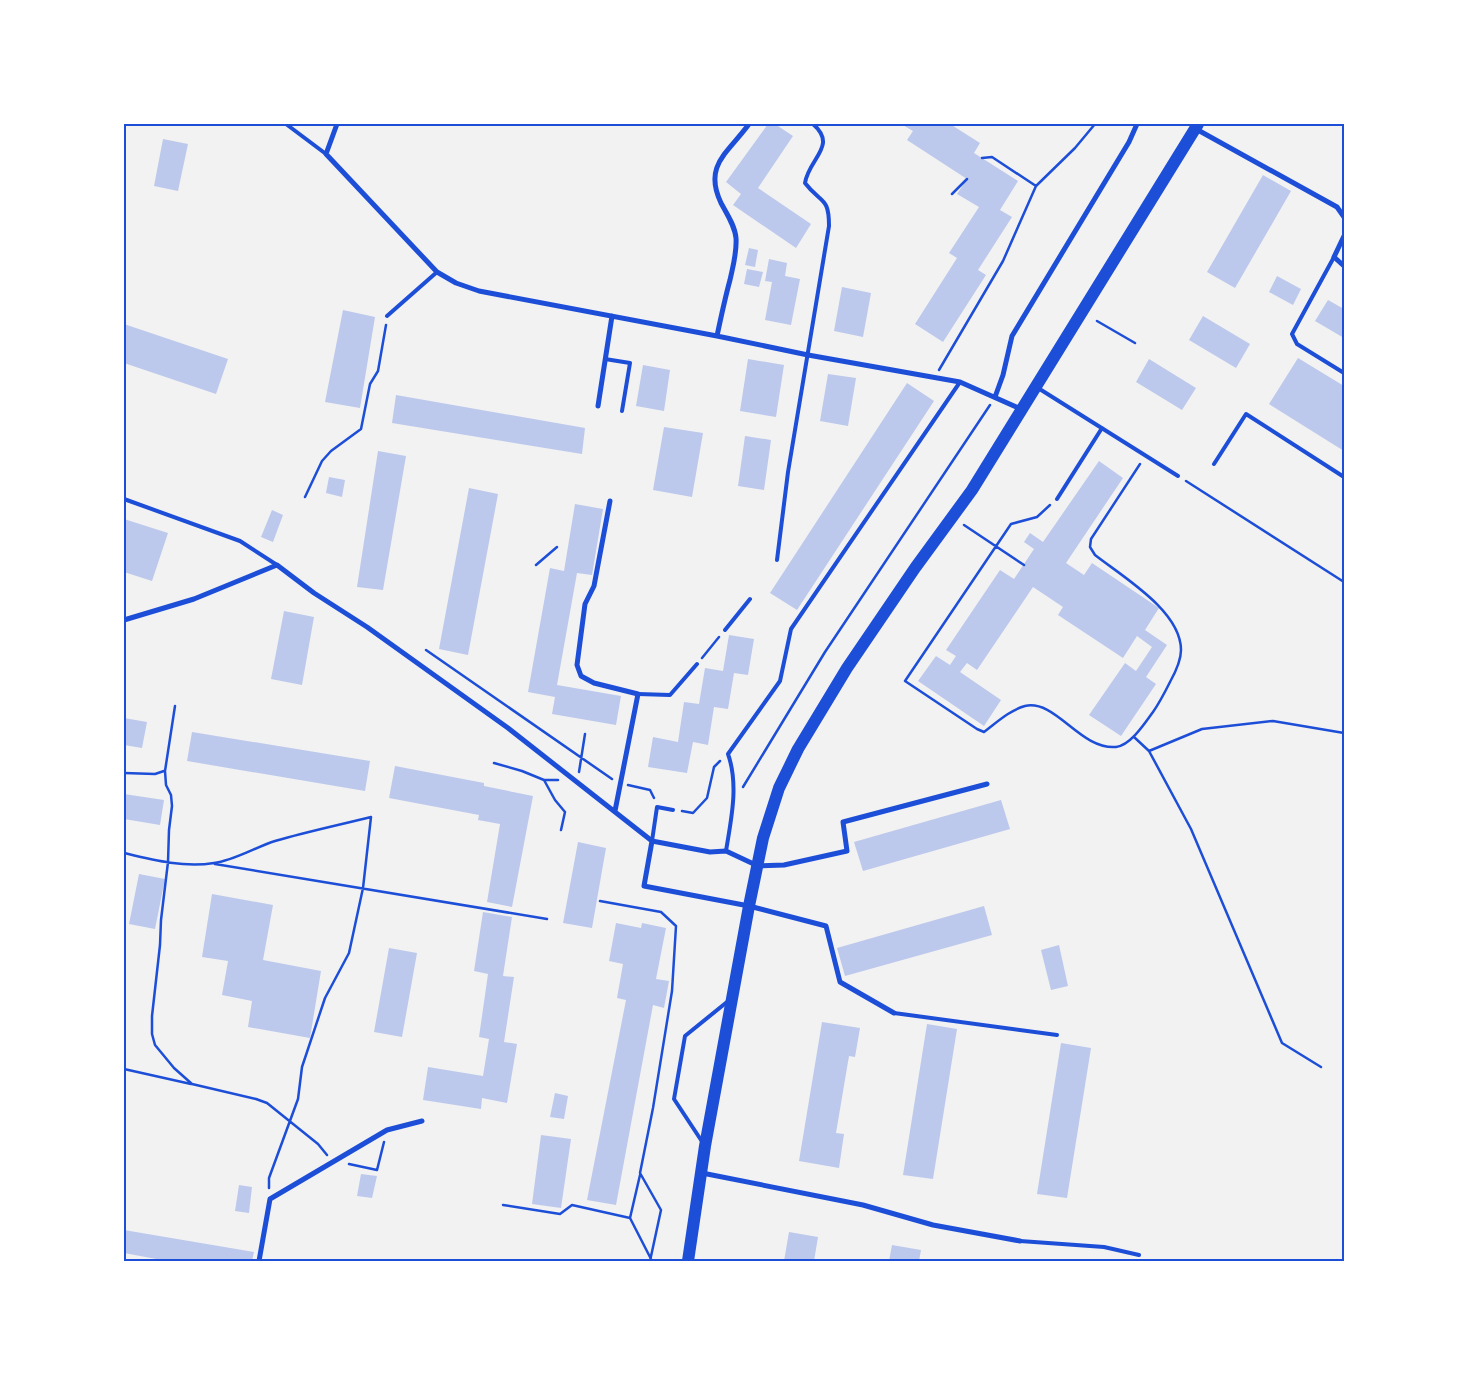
<svg xmlns="http://www.w3.org/2000/svg" width="1468" height="1385" viewBox="0 0 1468 1385" font-family="Arial,sans-serif">
  <style>
    .building { fill: #bdc9ec }
    .lines { fill: none; stroke-linecap: round; stroke-linejoin: round }
    .path { stroke: #1d4ed8; stroke-width: 2.5 }
    .service { stroke: #1d4ed8; stroke-width: 4 }
    .minor { stroke: #1d4ed8; stroke-width: 5 }
    .primary { stroke: #1d4ed8; stroke-width: 12 }
    .neatline { fill: none; stroke: #1d4ed8; stroke-width: 2 }
  </style>
  <rect width="100%" height="100%" fill="#f2f2f2"/>
  <!-- building -->
  <path class="building" d="M768,124H775L793,136L758,188L811,224L796,248L733,205L741,194L726,182Z
    M901,124H950L980,143L974,153L1018,181L1000,210L1012,217L978,270L986,275L943,342L915,324L957,258L949,253L979,207L957,194L967,179L907,140L913,131Z
    M163,139L188,144L178,191L154,186Z
    M1263,175L1291,191L1235,288L1207,272Z
    M749,248L758,250L755,267L745,265Z
    M769,259L787,263L785,276L800,279L791,325L765,320L772,282L765,281Z
    M747,269L763,272L759,287L744,284Z
    M1277,276L1301,289L1293,305L1269,292Z
    M842,287L871,293L863,337L834,331Z
    M1328,300L1344,309V338L1315,321Z
    M343,310L375,317L360,408L325,402Z
    M1203,316L1250,344L1236,368L1189,340Z
    M124,324L228,359L216,394L124,363Z
    M1298,358L1344,386V451L1269,404Z
    M748,359L784,365L776,417L740,411Z
    M1149,359L1196,388L1182,410L1136,382Z
    M643,365L670,370L664,411L636,406Z
    M828,374L856,378L848,426L820,421Z
    M907,383L934,401L797,610L770,593Z
    M396,395L585,428L582,454L392,423Z
    M664,427L703,433L692,497L653,490Z
    M745,436L771,440L764,490L738,486Z
    M378,451L406,456L383,590L357,587Z
    M1099,461L1123,478L1066,563L1084,575L1092,563L1159,608L1145,630L1167,645L1146,677L1156,684L1121,736L1089,715L1125,663L1136,671L1152,647L1137,636L1123,658L1058,615L1063,607L1033,587L977,670L967,663L960,672L1001,700L984,726L918,681L936,656L950,665L956,656L946,650L1000,570L1014,579L1034,549L1024,542L1030,533L1043,542Z
    M329,477L345,480L342,497L326,493Z
    M469,488L498,494L468,655L439,649Z
    M575,504L603,509L592,575L577,573L557,685L621,696L616,725L552,714L555,697L528,692L550,568L564,571Z
    M272,510L283,515L273,542L261,537Z
    M124,519L168,533L152,581L124,572Z
    M284,611L314,617L302,685L271,679Z
    M729,635L754,639L748,675L734,673L728,709L714,707L708,745L693,742L687,773L648,767L653,737L678,742L684,702L699,704L705,668L723,671Z
    M124,718L147,722L142,748L124,745Z
    M192,732L370,761L365,791L187,761Z
    M395,766L484,783V786L533,796L512,907L487,902L500,824L478,820L479,815L389,798Z
    M124,794L164,800L160,825L124,819Z
    M1001,800L1010,829L863,871L854,842Z
    M578,842L606,848L592,928L563,923Z
    M139,874L165,879L155,929L129,924Z
    M212,894L273,905L263,960L321,971L310,1038L248,1027L252,1001L222,995L228,961L202,957Z
    M984,906L992,935L845,976L837,948Z
    M483,912L512,917L503,976L514,977L504,1042L517,1044L507,1103L482,1098L481,1109L423,1100L428,1067L483,1076L489,1039L479,1037L488,974L474,971Z
    M616,923L641,928L642,923L666,928L656,979L669,981L664,1008L653,1005L616,1205L587,1200L626,1000L617,998L623,964L609,961Z
    M1059,945L1068,986L1051,990L1041,950Z
    M389,948L417,953L402,1037L374,1032Z
    M822,1022L860,1028L855,1057L849,1056L836,1133L844,1134L839,1168L799,1161Z
    M927,1024L957,1029L933,1179L903,1175Z
    M1061,1043L1091,1048L1067,1198L1037,1194Z
    M555,1093L568,1096L564,1119L550,1117Z
    M541,1135L571,1139L561,1208L532,1204Z
    M361,1174L377,1176L372,1198L357,1196Z
    M239,1185L252,1187L249,1213L235,1211Z
    M124,1230L254,1252L252,1261H167L124,1253Z
    M789,1232L818,1237L814,1261H784Z
    M892,1245L921,1250L919,1261H889Z"/>
  <g class="lines">
    <!-- path -->
    <path class="path" d="M982,158L992,157L1036,186
      M952,194L967,179
      M1097,321L1135,343
      M939,370L1003,261L1036,186L1075,148L1095,124
      M1186,481L1344,582
      M305,497L322,461L331,451L361,429L370,384L378,371L386,325
      M1050,505L1037,517L1011,524L905,681L977,729L984,732C996,723 1010,710 1025,706C1056,699 1080,750 1116,747C1131,745 1145,723 1153,712C1160,702 1165,692 1170,682C1175,673 1181,660 1181,650C1181,611 1123,577 1095,555L1090,547L1091,539L1140,464
      M964,525L1024,565
      M536,565L557,547
      M426,650L612,779
      M702,658L719,637
      M175,706L165,771L166,785L171,795L172,806L169,830L168,862L161,920L160,945L152,1016V1034L155,1045L174,1068L192,1084L256,1099L267,1103L318,1144L327,1155
      M1134,737L1149,751L1191,829L1282,1043L1321,1067
      M1149,751L1202,729L1273,721L1344,733
      M494,763L522,771L544,780L555,800L565,812L561,830
      M579,772L585,734
      M124,773L155,774L164,771
      M544,780H558
      M628,785L650,790L654,798
      M743,787L825,652L990,405
      M682,811L693,813L707,798L714,767L720,761
      M124,853C153,860 184,868 214,863C233,861 256,847 275,841C306,832 339,825 371,817L363,888L349,953L325,998L302,1067L298,1099L269,1178V1188
      M215,864L547,919
      M600,901L661,912L676,926L672,991L653,1108L640,1173L661,1210L650,1261
      M124,1069L191,1084
      M349,1164L377,1170L384,1142
      M503,1205L560,1214L572,1205L630,1218L640,1175
      M630,1218L651,1259"/>
    <!-- service -->
    <path class="service" d="M286,124L326,154
      M1334,257L1292,334L1297,344L1344,373
      M387,316L437,272
      M605,359L630,363L622,411
      M1038,388L1178,476
      M1214,464L1246,414L1344,477
      M124,499L240,541L277,565
      M1057,499L1102,428
      M777,560L788,472L829,226C829,196 821,204 805,183C809,158 838,146 813,124
      M725,630L750,599
      M638,694L670,695L697,664
      M652,841L657,807L673,810
      M726,851C731,820 739,785 728,754L780,681L791,629L960,382
      M894,1013L1057,1035
      M703,1143L674,1099L685,1036L727,1002
      M1020,1241L1104,1247L1139,1255"/>
    <!-- minor -->
    <path class="minor" d="M337,124L326,154L437,272L456,283L479,291L717,336L808,355L960,382L1021,409
      M1196,129L1337,207L1344,217
      M1344,236L1334,257L1344,266
      M717,336C721,317 725,298 730,280C733,266 737,253 736,238C735,226 727,214 721,203C703,165 728,153 749,124
      M995,397L1003,375L1012,336L1129,142L1137,124
      M598,406L612,316
      M610,501L594,586L585,604L577,665L581,676L594,683L638,694L615,811
      M124,620L194,599L277,565L314,593L367,627L508,728L652,841L710,852L726,851L758,866L784,865L847,851L843,822L987,784
      M652,841L644,886L749,906L826,926L840,982L894,1013
      M702,1173L863,1205L933,1225L1020,1241
      M259,1261L270,1199L387,1130L422,1121"/>
    <!-- primary -->
    <path class="primary" d="M688,1261L705,1146L749,906L763,838L779,788L798,749L847,668L915,568L972,490L1198,124"/>
  </g>
  <!-- border -->
  <rect width="1468" height="1385" fill="none" stroke="#ffffff" stroke-width="250"/>
  <rect x="125" y="125" width="1218" height="1135" class="neatline"/>
</svg>
